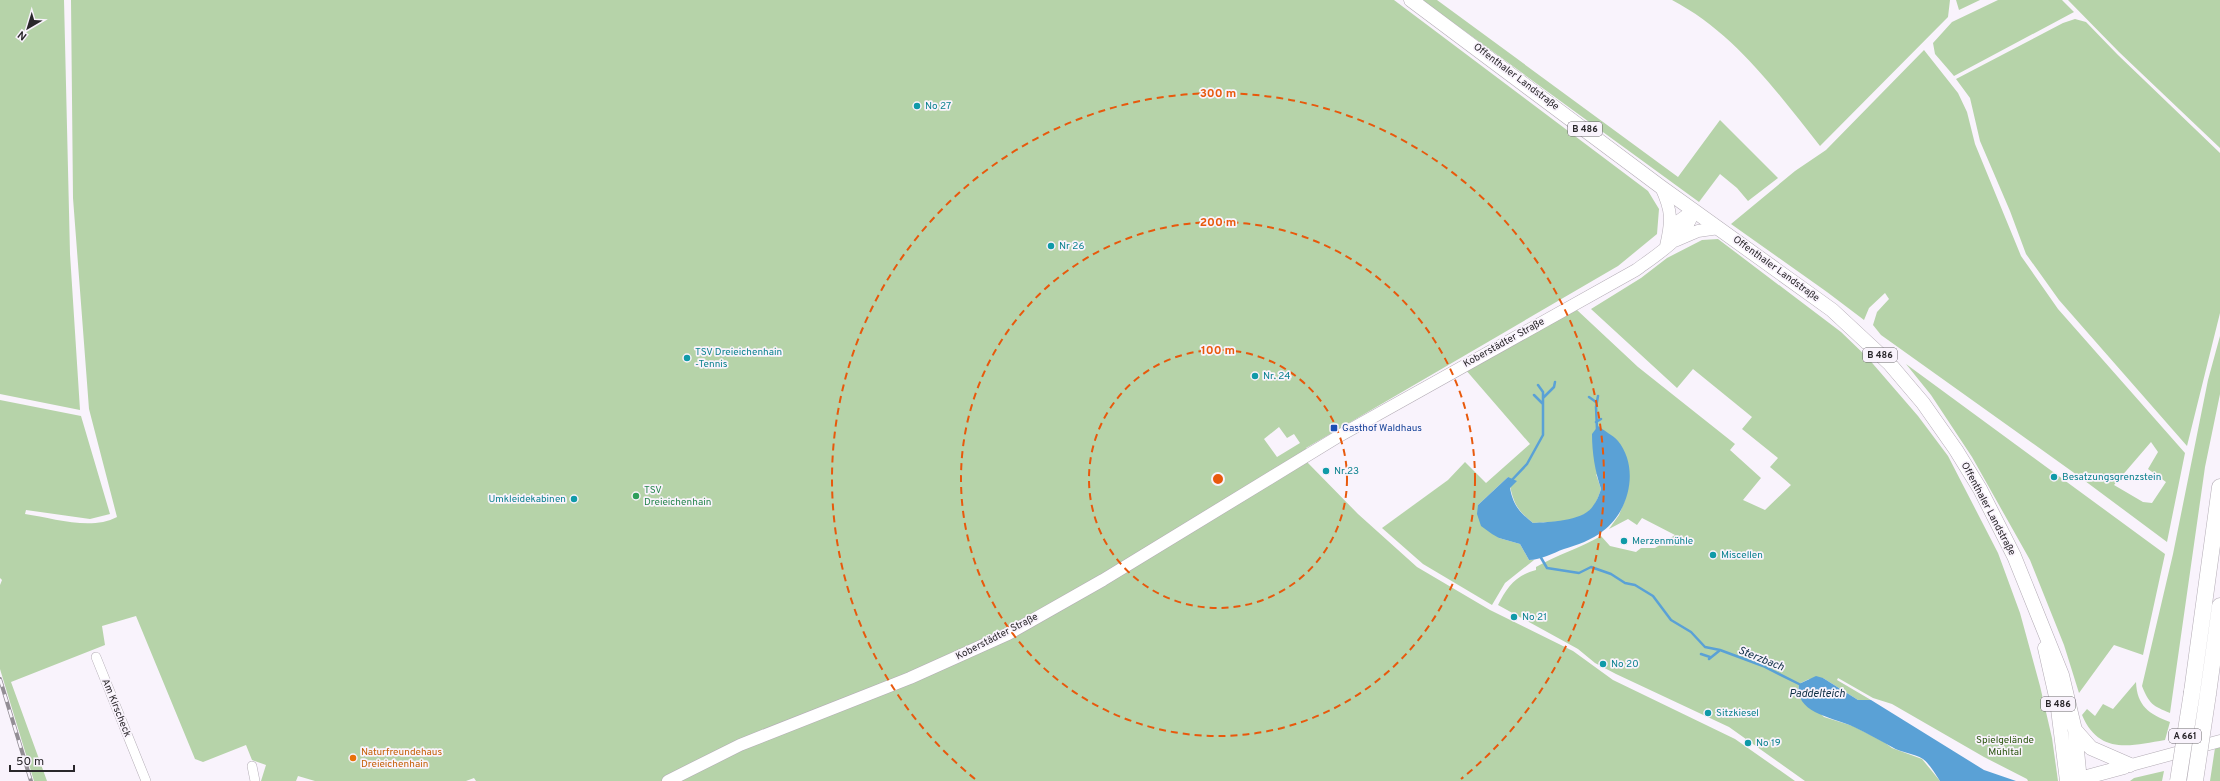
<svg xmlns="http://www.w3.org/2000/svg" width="2220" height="781" viewBox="0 0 2220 781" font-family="Overpass,sans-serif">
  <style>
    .green { fill: #b6d3a9; fill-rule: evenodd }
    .water { fill: #5aa1d6 }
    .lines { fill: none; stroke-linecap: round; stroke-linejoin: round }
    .stream { stroke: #5aa1d6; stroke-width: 2.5 }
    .street-casing { stroke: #b4adb6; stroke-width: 10 }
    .secondary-casing { stroke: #b4adb6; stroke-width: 13 }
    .primary-casing { stroke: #b4adb6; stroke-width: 15 }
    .highway-casing { stroke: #b4adb6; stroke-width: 17 }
    .street { stroke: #fff; stroke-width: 9 }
    .secondary { stroke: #fff; stroke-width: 12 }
    .primary { stroke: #fff; stroke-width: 14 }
    .highway { stroke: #fff; stroke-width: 16 }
    .rail-casing { stroke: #938e95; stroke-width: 4 }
    .rail { stroke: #f9f3fc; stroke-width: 2.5; stroke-dasharray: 8; stroke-linecap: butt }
    .highway-bridge-casing { stroke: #b4adb6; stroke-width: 17; stroke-linecap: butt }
    .highway-bridge { stroke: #fff; stroke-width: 16 }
    .ring { fill: none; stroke: #e8590c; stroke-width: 2; stroke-dasharray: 7 5 }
    .culture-dot { fill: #0f9aa8; stroke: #f9f3fc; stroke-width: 1.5 }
    .transit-dot { fill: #1a4fb4; stroke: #f9f3fc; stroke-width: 1.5 }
    .leisure-dot { fill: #2e9e5b; stroke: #f9f3fc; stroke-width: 1.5 }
    .food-dot { fill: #e8710a; stroke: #f9f3fc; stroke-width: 1.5 }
    .labels { text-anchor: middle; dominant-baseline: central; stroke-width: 3.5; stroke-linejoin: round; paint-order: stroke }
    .shield { fill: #f9f3fc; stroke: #68646a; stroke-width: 1 }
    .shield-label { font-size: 9px; font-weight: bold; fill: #2a272b }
    .street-label { font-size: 10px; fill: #2a272b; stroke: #f9f3fc }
    .culture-label { font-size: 10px; fill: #0d838f; stroke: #f9f3fc; text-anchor: start }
    .transit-label { font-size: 10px; fill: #164399; stroke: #f9f3fc; text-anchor: start }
    .leisure-label { font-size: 10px; fill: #27864d; stroke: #f9f3fc; text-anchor: start }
    .park-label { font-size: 10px; fill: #2b560f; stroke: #f9f3fc }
    .food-label { font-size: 10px; fill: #c56008; stroke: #f9f3fc; text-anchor: start }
    .water-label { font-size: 11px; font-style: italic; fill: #0e2e44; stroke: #f9f3fc }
    .centre { fill: #e8590c; stroke: #f9f3fc; stroke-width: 2 }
    .ring-label { font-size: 12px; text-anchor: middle; font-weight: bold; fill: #e8590c; stroke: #f9f3fc; stroke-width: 3.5; stroke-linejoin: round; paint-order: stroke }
  </style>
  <rect width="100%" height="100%" fill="#f9f3fc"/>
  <!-- green -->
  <path class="green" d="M0,0H64L70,254L80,410L0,394Z
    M71,0H1394L1648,191L1659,209L1657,234L1618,266L1306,448L1308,463L1358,514L1417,567L1490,610L1573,651L1613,680L1735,739L1795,781H476L474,778L466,781H315L298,776L296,781H261L266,765L252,760L246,745L203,762L195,759L136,616L102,626L105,645L11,682L47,781H34L0,669V585L2,580L0,578V400L81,416L110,514L90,519L26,510L25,514C53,518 91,531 117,517L89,409L73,198ZM1279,427L1287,438L1294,434L1300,443L1277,457L1264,439Z
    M1422,0H1437L1678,177L1720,120L1778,178L1748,201L1737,188L1720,174L1699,202Z
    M1672,0H1950L1948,17L1820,146C1777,92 1735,33 1672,0Z
    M1956,0H1980L1959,10Z
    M1998,0H2062L2074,12L1954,76L1935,54L1933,43L1952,22Z
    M2068,0H2220V148L2119,52Z
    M2075,19L2086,22L2118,55L2220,153V313L2187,446L2059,300L2026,254L2010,211L1980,141L1970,98L1956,79L2063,23Z
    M1924,50L1958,93L1967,112L1975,144L2021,256L2058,309L2185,453L2167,542L2077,475L1881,335L1873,325L1877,312L1889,299L1885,293L1869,308L1864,320L1827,292L1731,224L1795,171L1826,150ZM2151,442L2158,452L2148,469L2166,482L2152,503L2143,502L2114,485Z
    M1718,239L1841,332L1867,357L1918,416L1948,456L1998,553L2020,613L2040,686L2052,738L2058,781H2028L2027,779L1984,757L1892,704L1873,698L1838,678L1837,680L1871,700H1858L1823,678L1809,679L1799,684L1798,692L1824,717L1853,726L1884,742L1892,748L1922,759L1940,781H1805L1729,727L1616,674L1595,663L1578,649L1498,605C1507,587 1516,575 1536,570V567C1557,555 1580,548 1601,536L1610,546L1636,552L1641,548H1655L1675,535L1642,518L1637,525L1628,519L1609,529L1619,515L1625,500L1596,474L1601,489C1599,495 1597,501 1594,506C1583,523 1551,522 1533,523C1514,508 1513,500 1508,477L1478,505L1499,538L1520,544L1529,560H1534L1505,583L1492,605L1423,564L1382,528L1448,480L1465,462L1486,483L1530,444L1465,369L1577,310L1638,367L1735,444L1730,450L1761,478L1743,500L1765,510L1791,485L1770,467L1778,458L1742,429L1752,417L1693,369L1677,388L1591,309L1641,278L1667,258L1702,240Z
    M2220,336V394L2205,467L2170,713C2153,706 2149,704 2142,686L2173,554L2208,380Z
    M1906,364L2165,554L2143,655L2114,645L2079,693L2064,645L2030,560L1972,457L1931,395Z
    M2136,682C2137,706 2149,714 2170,722L2165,740C2130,746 2099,755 2082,715L2087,709L2095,716L2103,704L2113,709Z
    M2220,747V781H2210L2215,748Z
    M2164,771L2162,781H2130L2134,778Z"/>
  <!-- water -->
  <path class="water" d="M1598,426C1604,431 1613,435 1618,441C1640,468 1629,512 1603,531C1592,540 1577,545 1564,549C1553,553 1541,560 1529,560L1520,544L1499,538L1492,534L1481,526L1477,514L1478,505L1508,477L1517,481L1510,488C1513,505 1520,513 1533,523C1550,522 1584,521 1593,506C1597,501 1599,495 1601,489C1595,471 1592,453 1592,434Z
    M1816,676L1823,678L1858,700H1871L1984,770L2016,781H1940C1935,774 1930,764 1923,759C1914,753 1901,753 1892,747C1879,740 1867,733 1854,727C1834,717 1794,714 1799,684Z"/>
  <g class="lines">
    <!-- stream -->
    <path class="stream" d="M1534,395L1543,404
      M1589,397L1596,402
      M1543,398L1554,387L1555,382
      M1596,422L1601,419
      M1597,429L1596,407L1598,396
      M1511,481L1527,464L1543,435V392L1538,385
      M1540,556L1547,568L1579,573L1591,567L1611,574L1625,583L1635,585L1653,596L1671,620L1691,632L1705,647L1720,650L1763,666L1801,685
      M1701,654L1710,657
      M1709,659L1719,651"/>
    <!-- street casing -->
    <g class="street-casing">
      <path id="street" d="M96,657L146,781
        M252,766L255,781"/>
    </g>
    <!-- secondary casing -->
    <g class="secondary-casing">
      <path id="secondary" d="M1661,187C1672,211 1672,220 1666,246
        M1671,233L1677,222L1694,210
        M1677,240L1698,231L1719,228
        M2124,767L2220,741
        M668,781L740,745L910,678L1008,634L1103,580L1339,436L1636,270C1655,256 1689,235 1694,210"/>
    </g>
    <!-- primary casing -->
    <g class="primary-casing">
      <path id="primary" d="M1411,0L1661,187L1832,310L1889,363L1923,403L1956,450L1980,489L2014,556L2062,675L2075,730L2080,781
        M2045,648L2057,701L2067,781
        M2076,731L2091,748L2130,765
        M2072,781L2124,767"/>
    </g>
    <!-- highway casing -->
    <g class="highway-casing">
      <path id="highway" d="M2192,692L2220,487
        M2208,694L2220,606"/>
    </g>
    <!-- street -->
    <use href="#street" class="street"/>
    <!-- secondary -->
    <use href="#secondary" class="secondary"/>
    <!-- primary -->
    <use href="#primary" class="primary"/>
    <!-- highway -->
    <use href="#highway" class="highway"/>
    <!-- rail casing -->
    <g class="rail-casing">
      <path id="rail" d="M0,679L31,781"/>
    </g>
    <!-- rail -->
    <use href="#rail" class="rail"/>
    <!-- highway-bridge casing -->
    <g class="highway-bridge-casing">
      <path id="highway-bridge" d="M2178,781L2192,692
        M2195,781L2208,694"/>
    </g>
    <!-- highway-bridge -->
    <use href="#highway-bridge" class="highway-bridge"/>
  </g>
  <!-- distance rings -->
  <g class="ring">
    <circle cx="1218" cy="479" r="129"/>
    <circle cx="1218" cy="479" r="257"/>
    <path d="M975 779A386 386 0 1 1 1461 779"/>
  </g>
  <!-- markers -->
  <g class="culture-dot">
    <circle cx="917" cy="106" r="4"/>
    <circle cx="1051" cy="246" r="4"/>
    <circle cx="687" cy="358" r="4"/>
    <circle cx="1255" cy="376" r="4"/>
    <circle cx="1326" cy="471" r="4"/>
    <circle cx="2054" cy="477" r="4"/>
    <circle cx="574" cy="499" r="4"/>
    <circle cx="1624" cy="541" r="4"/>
    <circle cx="1713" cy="555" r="4"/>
    <circle cx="1514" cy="617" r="4"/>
    <circle cx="1603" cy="664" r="4"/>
    <circle cx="1708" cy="713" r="4"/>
    <circle cx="1748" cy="743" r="4"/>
  </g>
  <rect class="transit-dot" x="1330" y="424" width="8" height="8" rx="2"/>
  <circle class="leisure-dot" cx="636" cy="496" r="4"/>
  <circle class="food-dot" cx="353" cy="758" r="4"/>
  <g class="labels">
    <!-- shield labels -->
    <g class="shield">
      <rect x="1568" y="122" width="34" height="14" rx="3"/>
      <rect x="1863" y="348" width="34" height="14" rx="3"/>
      <rect x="2041" y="697" width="34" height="14" rx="3"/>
      <rect x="2169" y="729" width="32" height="14" rx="3"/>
    </g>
    <g class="shield-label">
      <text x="1585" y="129">B 486</text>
      <text x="1880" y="355">B 486</text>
      <text x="2058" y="704">B 486</text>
      <text x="2185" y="736">A 661</text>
    </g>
    <!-- street labels -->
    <g class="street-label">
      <text transform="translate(1516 77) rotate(37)">Offenthaler Landstraße</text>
      <text transform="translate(1776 269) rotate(36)">Offenthaler Landstraße</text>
      <text transform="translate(1504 343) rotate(-29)">Koberstädter Straße</text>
      <text transform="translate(1988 509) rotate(62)">Offenthaler Landstraße</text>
      <text transform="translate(997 637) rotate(-27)">Koberstädter Straße</text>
      <text transform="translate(116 708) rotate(68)">Am Kirscheck</text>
    </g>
    <!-- culture labels -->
    <g class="culture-label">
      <text x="925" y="106">No 27</text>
      <text x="1059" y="246">Nr 26</text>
      <text x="695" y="352">TSV Dreieichenhain<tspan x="695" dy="12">-Tennis</tspan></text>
      <text x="1263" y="376">Nr. 24</text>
      <text x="1334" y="471">Nr.23</text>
      <text x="2062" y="477">Besatzungsgrenzstein</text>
      <text x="566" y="499" text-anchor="end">Umkleidekabinen</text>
      <text x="1632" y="541">Merzenmühle</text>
      <text x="1721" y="555">Miscellen</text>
      <text x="1522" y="617">No 21</text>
      <text x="1611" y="664">No 20</text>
      <text x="1716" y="713">Sitzkiesel</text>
      <text x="1756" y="743">No 19</text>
    </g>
    <!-- transit labels -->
    <g class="transit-label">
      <text x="1342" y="428">Gasthof Waldhaus</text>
    </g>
    <!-- leisure labels -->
    <g class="leisure-label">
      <text x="644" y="490">TSV<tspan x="644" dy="12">Dreieichenhain</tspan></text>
    </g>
    <!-- park labels -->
    <g class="park-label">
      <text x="2005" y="740">Spielgelände<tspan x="2005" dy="12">Mühltal</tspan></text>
    </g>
    <!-- food labels -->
    <g class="food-label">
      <text x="361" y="752">Naturfreundehaus<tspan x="361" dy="12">Dreieichenhain</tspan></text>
    </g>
    <!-- water labels -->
    <g class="water-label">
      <text transform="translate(1761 659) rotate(22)">Sterzbach</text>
      <text x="1817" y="694">Paddelteich</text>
    </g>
  </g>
  <circle cx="1218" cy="479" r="6" class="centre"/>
  <g class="ring-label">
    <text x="1218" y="97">300 m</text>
    <text x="1218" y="226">200 m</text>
    <text x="1218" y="354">100 m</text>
  </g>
  <!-- north arrow -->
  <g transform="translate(28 28) rotate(218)" stroke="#f9f3fc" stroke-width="3" paint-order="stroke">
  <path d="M0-3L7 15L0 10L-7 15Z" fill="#2a272b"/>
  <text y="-6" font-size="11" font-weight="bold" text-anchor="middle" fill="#2a272b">N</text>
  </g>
  <!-- scale -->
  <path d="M10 765v6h64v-6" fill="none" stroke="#2a272b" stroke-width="2"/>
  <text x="16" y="765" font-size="12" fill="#2a272b" stroke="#f9f3fc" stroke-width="3" paint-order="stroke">50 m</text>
</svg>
